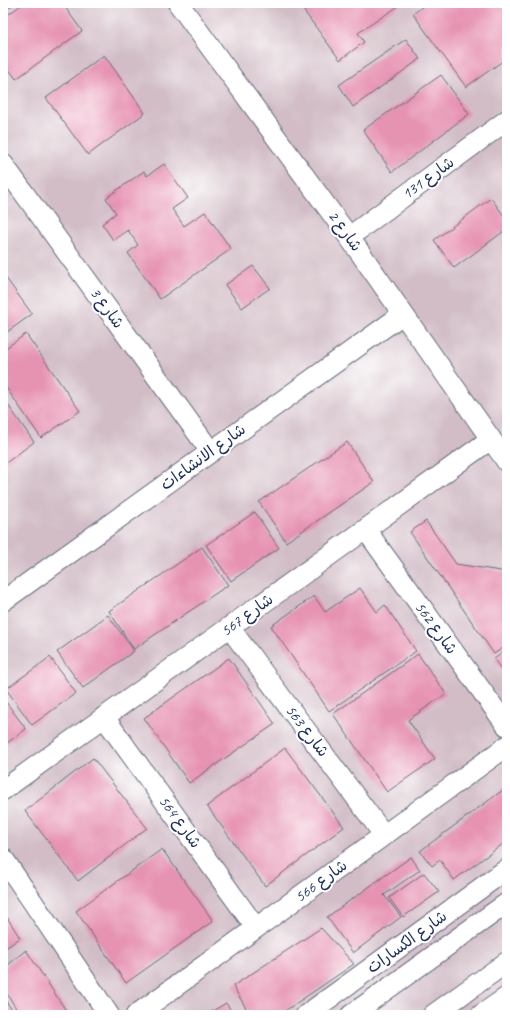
<svg xmlns="http://www.w3.org/2000/svg" width="510" height="1018" viewBox="0 0 510 1018" font-family="Caveat,'Playpen Sans Arabic',sans-serif">
  <style>
    .industrial { fill: #d2bdc6 }
    .building { fill: #e692b1 }
    .lines { fill: none; stroke-linecap: round; stroke-linejoin: round }
    .minor-casing { stroke: #646c7f; stroke-width: 22 }
    .minor { stroke: #fff; stroke-width: 20 }
    .labels { text-anchor: middle; dominant-baseline: central; stroke-width: 4; stroke-linejoin: round; paint-order: stroke }
    .street-label { font-size: 16px; fill: #1b2f5e; stroke: #fff }
  </style>
  <rect width="100%" height="100%" fill="#fff"/>
  <filter id="ink" filterUnits="userSpaceOnUse"><feTurbulence type="fractalNoise" baseFrequency=".025" numOctaves="2"/><feDisplacementMap in="SourceGraphic" scale="8" xChannelSelector="R" yChannelSelector="G"/><feConvolveMatrix kernelMatrix="1 2 1 2 8 2 1 2 1" color-interpolation-filters="sRGB"/></filter>
  <filter id="wash" filterUnits="userSpaceOnUse"><feTurbulence type="fractalNoise" baseFrequency=".012" numOctaves="4" result="noise"/><feDisplacementMap in="SourceGraphic" scale="16" xChannelSelector="R" yChannelSelector="G"/><feGaussianBlur stdDeviation="0.9" result="paint"/><feColorMatrix in="noise" values="0 0 0 0 0 0 0 0 0 0 0 0 0 0 0 0 0 1.4 0 .05"/><feComposite in="paint" operator="in"/></filter>
  <g filter="url(#wash)">
    <rect width="100%" height="100%" fill="#eddebc"/>
    <!-- industrial -->
    <path class="industrial" d="M3,3H507V1015H3Z"/>
    <g id="blocks">
      <!-- building -->
      <path class="building" d="M3,3H15L3,13Z
        M24,3H62L82,31L16,79L3,61V18Z
        M298,3H403L358,33L364,42L340,60Z
        M427,3H507V58L466,87L413,14Z
        M406,39L420,59L353,107L339,85Z
        M104,55L145,113L88,155L46,98Z
        M441,75L469,114L392,172L363,130Z
        M164,164L188,198L172,209L184,226L205,212L231,249L160,299L128,253L138,245L128,230L113,240L102,224L116,213L106,198L144,171L147,176Z
        M491,198L507,220V229L454,268L434,240Z
        M253,266L270,288L242,308L225,285Z
        M3,274L32,314L3,335Z
        M26,334L80,411L41,438L3,383V350Z
        M3,398L34,442L3,465Z
        M347,442L374,482L286,542L259,502Z
        M255,512L279,548L231,581L206,545Z
        M426,521L456,564L507,572V645L494,654L410,532Z
        M202,547L228,585L134,649L109,611Z
        M360,588L377,612L385,605L416,651L329,711L271,626L314,596L325,612Z
        M108,615L134,651L83,688L57,652Z
        M507,650V678L494,659Z
        M418,654L446,694L408,720L435,759L387,792L333,714Z
        M50,657L76,693L32,725L6,689Z
        M229,658L275,724L189,783L144,718Z
        M3,698L26,729L3,746Z
        M285,748L344,827L265,886L207,806Z
        M93,758L147,828L78,881L25,811Z
        M507,787V841L454,880L440,860L432,866L420,851Z
        M162,849L213,921L126,983L76,911Z
        M411,857L420,870L384,895L401,917L353,953L327,917Z
        M424,873L439,892L403,917L389,898Z
        M3,911L20,938L3,950Z
        M321,928L354,964L279,1015H250L233,986Z
        M26,950L69,1015H20L3,987V969Z
        M3,997L16,1015H3Z
        M226,1003L234,1015H206Z"/>
    </g>
  </g>
  <g filter="url(#ink)">
    <use href="#blocks" fill-opacity="0" stroke="#646c7f" stroke-width="1"/>
    <g class="lines">
      <!-- minor casing -->
      <g class="minor-casing">
        <path id="minor" d="M178,3L349,237L507,462
          M3,164L211,452
          M349,237L507,120
          M366,530L507,726
          M3,601L403,314
          M229,627L384,835
          M104,717L256,928
          M3,790L491,439
          M3,858L109,1015
          M136,1015L507,746
          M306,1015L507,869
          M351,1015L507,903
          M433,1015L507,962
          M481,1015L507,997"/>
      </g>
      <!-- minor -->
      <use href="#minor" class="minor"/>
    </g>
  </g>
  <g class="labels">
    <!-- street labels -->
    <g class="street-label">
      <text transform="translate(428 178) rotate(-36)">شارع 131</text>
      <text transform="translate(345 231) rotate(54)">شارع 2</text>
      <text transform="translate(107 308) rotate(54)">شارع 3</text>
      <text transform="translate(203 457) rotate(-36)">شارع الانشاءات</text>
      <text transform="translate(247 615) rotate(-36)">شارع 567</text>
      <text transform="translate(436 628) rotate(54)">شارع 562</text>
      <text transform="translate(307 731) rotate(53)">شارع 563</text>
      <text transform="translate(180 822) rotate(54)">شارع 564</text>
      <text transform="translate(321 881) rotate(-36)">شارع 566</text>
      <text transform="translate(407 942) rotate(-36)">شارع الكسارات</text>
    </g>
  </g>
  <!-- margin -->
  <rect width="510" height="1018" fill="none" stroke="#fff" stroke-width="16"/>
</svg>
